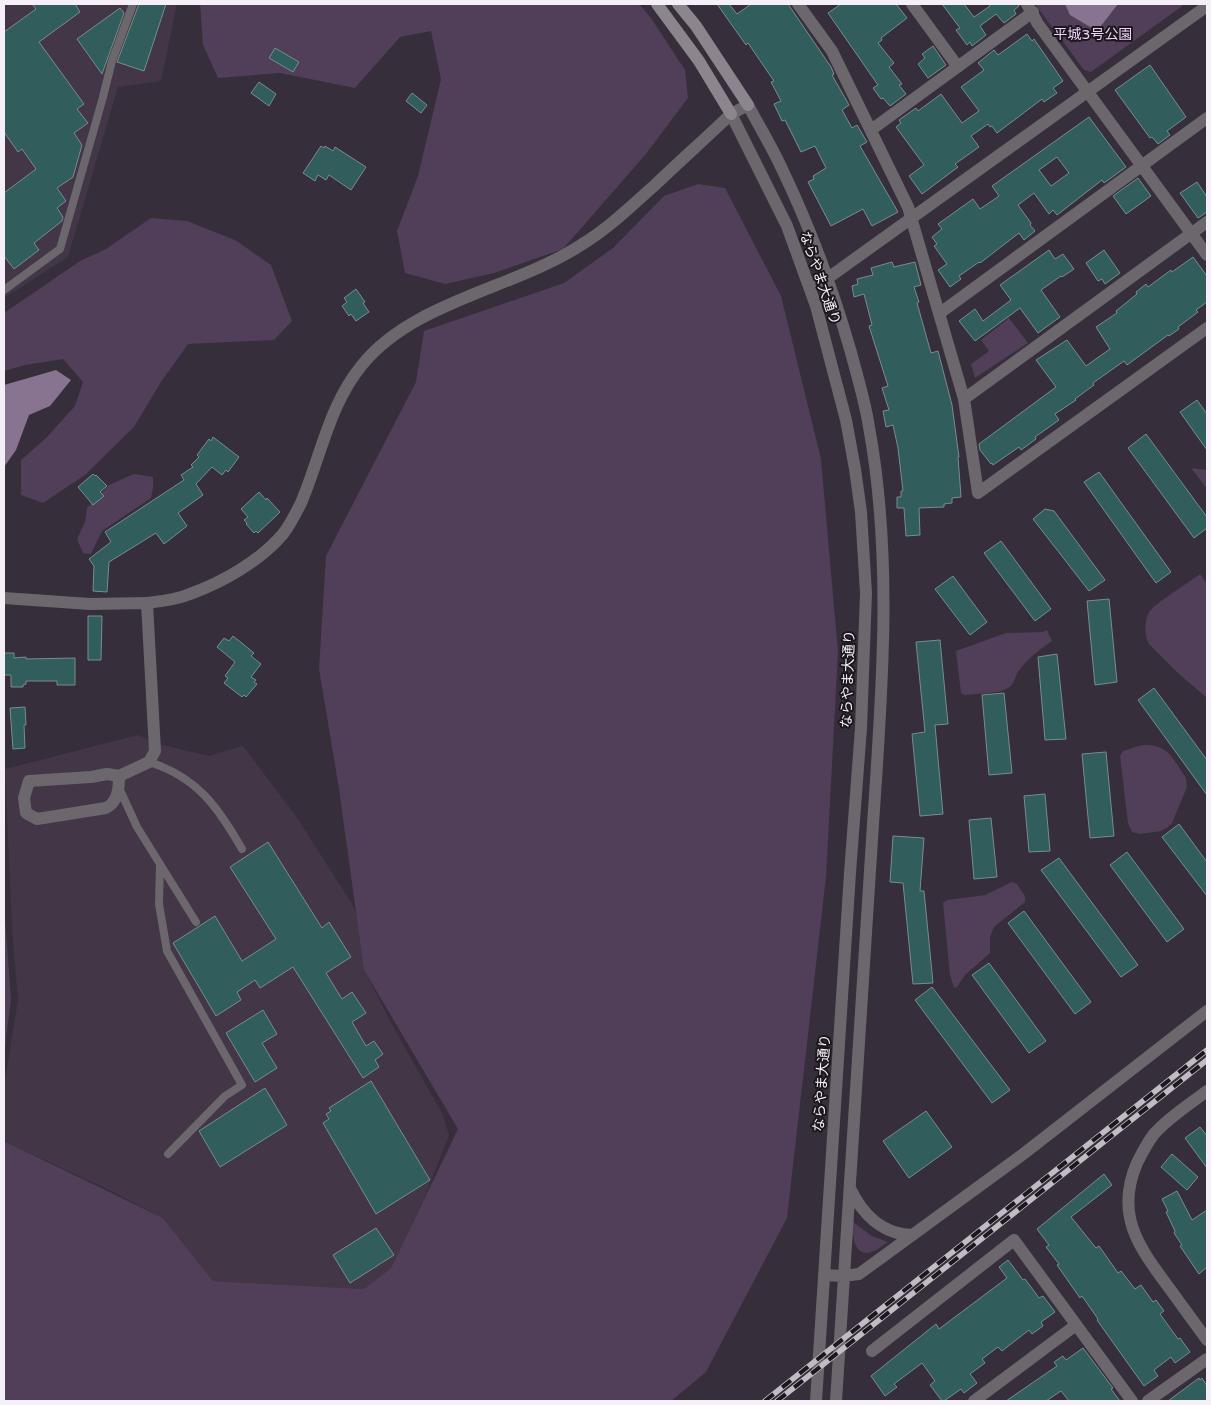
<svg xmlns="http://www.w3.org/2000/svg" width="1211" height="1405" viewBox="0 0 1211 1405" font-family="'Varela Round','Noto Sans JP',sans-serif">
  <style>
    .built { fill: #433647 }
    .green { fill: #513e58 }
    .water { fill: #887390 }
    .building { fill: #315d5d; stroke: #788d8d; fill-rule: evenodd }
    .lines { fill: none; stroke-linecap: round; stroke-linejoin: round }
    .service { stroke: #6b676d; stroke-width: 8 }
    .minor { stroke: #6b676d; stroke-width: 12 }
    .tertiary { stroke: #6b676d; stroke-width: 12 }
    .secondary { stroke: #8c858e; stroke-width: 12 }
    .rail-casing { stroke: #c1bbc4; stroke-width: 5.5 }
    .rail { stroke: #1b171d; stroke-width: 4; stroke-dasharray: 11; stroke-linecap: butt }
    .labels { text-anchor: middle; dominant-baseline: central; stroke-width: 4; stroke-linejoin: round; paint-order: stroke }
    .park-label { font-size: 14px; fill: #eed0f9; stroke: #1b171d }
    .street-label { font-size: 14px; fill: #f5f0f8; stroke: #1b171d }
  </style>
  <rect width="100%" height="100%" fill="#362e3a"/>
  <!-- built -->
  <path class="built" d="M4,4H177L161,81L118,87L68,257L4,298Z
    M138,735L163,745L209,756L243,746L296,816L352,904L368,939L364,970L394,1028L443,1115L449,1135L424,1199L391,1268L364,1289L213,1281L163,1218L109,1190L4,1141V1086L18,1000L12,929L5,769Z"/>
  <!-- green -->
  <path class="green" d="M200,4H639L651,18L685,70L688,98L646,154L563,249L494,273L445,284L405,273L397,231L418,176L441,79L431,31L400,37L355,88L280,73L218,78L203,45Z
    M1035,4H1185L1091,72L1084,70Z
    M698,184L725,188L781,296L821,459L838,652L826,877L787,1218L706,1372L671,1401H4V1141L163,1218L213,1281L364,1289L391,1268L458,1129L364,970L339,789L319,669L326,556L416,382L424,331L564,283L613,248L664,196Z
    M151,218L187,221L235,240L271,265L292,321L274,340L188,344L161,382L134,427L85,475L43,503L21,495V460L46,438L75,406L83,382L63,359L25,365L4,371V313L80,261L106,249Z
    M1009,318L1028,343L975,378L971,364L989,351L981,340Z
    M1191,468L1207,470V489Z
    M134,474L153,477V488L151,498L102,531L91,554L83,553L77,539L85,522L87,508L109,485Z
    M1200,574L1207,584V698L1179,674L1150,645C1144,638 1144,620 1149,612C1155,603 1190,582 1200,574Z
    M1047,630L1052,641C1039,650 1027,659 1018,672C1015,677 1014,683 1011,686C1000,695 978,693 965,695L961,693L956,651L1006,633L1042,632Z
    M1142,745C1169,744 1172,758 1186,778L1187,787L1172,823L1168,827L1161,831L1140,834L1132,832L1128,823L1120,756L1123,751Z
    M1012,882L1017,884L1025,896V902L994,927L990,937V953L965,975L957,987L954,988L950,975L943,903L947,900L985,895Z
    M4,906L11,999L4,1055Z
    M853,1222L872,1236L888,1242C884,1244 879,1249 874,1251C854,1260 852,1235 853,1222Z"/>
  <!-- water -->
  <path class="water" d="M1065,4H1118L1097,31L1070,15Z
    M56,370L71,380L50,406L29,415L16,450L4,467V385Z"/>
  <!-- building -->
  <path class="building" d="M32,4H75L80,12L39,42L84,104L77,109L88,123L74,133L82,145L73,177L57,188L66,201L57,208L63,217L62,221L34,243L39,250L14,269L4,256V193L36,169L22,149L18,152L4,132V32L36,9Z
    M139,4H166L144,71L117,62Z
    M717,4H729L737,14L751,4H788L831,67L834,74L832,75L849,105L842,110L852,128L857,125L867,142L860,146L898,212L872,226L863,209L831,226L808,182L814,179L813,176L826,168L815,146L801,152L785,120L782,121L774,104L781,101L771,82L774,81L748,43L746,45Z
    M841,4H896L907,18L881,38L882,40L878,43L894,63L889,67L902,84L899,85L906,94L890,106L883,98L881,99L873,88L878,85L828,13Z
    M942,4H964L974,17L990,6L989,4H1019V6L1014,10L1016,14L1004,23L996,14L980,26L986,35L972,46L970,42L967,45L956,30L960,28Z
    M120,8L124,13L102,74L77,39Z
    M1027,34L1032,41L1034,39L1063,81L1053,88L1057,93L1044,102L1042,99L997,133L992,126L990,127L988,124L971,136L979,147L955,164L958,167L922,194L909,176L924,165L896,127L901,123L899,120L916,108L918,111L941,94L962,123L979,111L961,87L984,70L978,63L994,50L998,55Z
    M933,46L946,65L928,78L918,64L925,58L922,54Z
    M275,48L299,62L293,72L269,58Z
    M1150,65L1186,117L1167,131L1170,135L1158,144L1152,137L1150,138L1115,90Z
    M259,82L276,94L269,106L251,93Z
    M412,93L427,105L421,113L406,101Z
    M1089,117L1126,167L1104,183L1102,180L1057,215L1053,210L1049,214L1034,193L1018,205L1031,223L1030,225L1035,231L1024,240L1019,233L980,263L979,262L959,276L961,279L950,287L938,270L947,264L934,246L937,244L932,237L942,229L938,224L973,199L980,209L999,196L992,186ZM1057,157L1069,173L1051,186L1039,170Z
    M321,146L324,148L325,146L333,151L335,147L366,167L351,190L329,175L326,180L318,175L315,181L303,173Z
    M1138,178L1151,196L1126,214L1113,196Z
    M1197,182L1207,197V212L1198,218L1180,193Z
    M1049,250L1055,259L1063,254L1074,269L1062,277L1061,276L1041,290L1060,317L1038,333L1020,308L975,341L959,321L975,309L983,321L1011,300L1000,285Z
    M1104,250L1120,273L1105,284L1102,279L1098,281L1086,263Z
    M1193,257L1207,276V302L1196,310L1198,312L1178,327L1179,329L1169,336L1168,335L1127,365L1124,361L1093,383L1094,385L1075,399L1076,400L1055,414L1059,420L1035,437L1036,439L1021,450L1019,447L993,465L992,463L991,464L980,450L979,444L1056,387L1036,360L1067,340L1086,366L1110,349L1096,327L1117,313L1116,311L1137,294L1136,292L1146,284L1148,287L1171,270L1172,272Z
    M892,262L894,267L915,262L921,285L914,287L919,302L917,303L931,353L938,351L952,405L959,457H958L961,497L952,498V503L944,504V507L919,508L920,535L906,536L904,508H897V497H901V491H903L898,448L893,425L886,427L883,411L889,410L882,388L888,386L869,326L872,325L864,294L854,297L852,286L858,284L857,279L873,275L871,268Z
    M356,289L365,302L363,303L369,312L356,321L351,314L349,316L342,306L347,302L344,298Z
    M1197,400L1207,414V450L1180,412Z
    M1146,434L1207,517V528L1194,538L1128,448Z
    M213,437L239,457L228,472L226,470L222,475L212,467L196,484L203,495L178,513L187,526L164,544L156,533L109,562L107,592L93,591L94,566L89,559L111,542L105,532L184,480L181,475L193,467L191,465L199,457L197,455L209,439L211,441Z
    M1099,472L1171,572L1156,583L1084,482Z
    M93,474L95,476L96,475L107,486L100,492L104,496L93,505L78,487Z
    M259,492L266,500L267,498L280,512L258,533L256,531L254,533L246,524L247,523L244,520L248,517L241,509Z
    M1045,509L1054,511L1105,580L1089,591L1033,519Z
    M1001,541L1051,609L1035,621L984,553Z
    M953,576L987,622L970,635L935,589Z
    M1109,599L1117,682L1095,685L1087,601Z
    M88,616H102L101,660H88Z
    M233,636L254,653L251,656L261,664L251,677L256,680L254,682L257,684L246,697L244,695L242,697L224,683L228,678L225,676L235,662L217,647L224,638L229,641Z
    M940,640L948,724L935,725L943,814L920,816L912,734L925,732L916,642Z
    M4,653H14V658L26,657V659L75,658V685H57V681H26V684L23,685V687H11V675H4Z
    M1057,654L1066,739L1045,740L1038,657Z
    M1154,688L1207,760V795L1138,700Z
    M1004,693L1012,773L989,775L982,695Z
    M25,707L26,725H24L25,748L13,749L10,708Z
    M1106,752L1114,836L1090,838L1082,754Z
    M1045,794L1050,851L1029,852L1024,796Z
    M991,818L997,877L974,879L969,820Z
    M1179,824L1207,862V896L1162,837Z
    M893,836L924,838L920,891H924L933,983L913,984L903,883L890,882Z
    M268,842L322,928L329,922L351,957L326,973L342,999L352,992L366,1013L352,1022L366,1046L374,1041L383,1054L375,1060L379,1067L363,1078L293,967L260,988L255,980L237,992L241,1000L216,1016L173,943L215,916L242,961L276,939L230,867Z
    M1127,852L1184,929L1167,942L1110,865Z
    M1059,858L1138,965L1121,977L1041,870Z
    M1024,911L1091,1002L1075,1014L1008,923Z
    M989,963L1046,1041L1029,1053L972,975Z
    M932,987L1010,1090L992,1103L915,1000Z
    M263,1010L277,1034L262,1043L277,1068L255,1082L226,1033Z
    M371,1081L430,1180L376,1214L323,1123L329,1119L326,1114L331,1111L329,1108Z
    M265,1088L287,1125L220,1167L199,1131Z
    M926,1111L952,1147L909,1178L883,1141Z
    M1200,1127L1207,1136V1168L1185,1138Z
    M1172,1154L1198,1177L1187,1190L1161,1167Z
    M1104,1174L1112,1185L1071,1217L1096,1248L1099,1246L1118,1273L1121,1271L1135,1289L1141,1285L1153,1302L1156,1300L1164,1311L1160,1314L1178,1339L1180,1338L1190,1352L1175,1363L1171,1357L1154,1370L1158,1376L1144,1386L1097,1320L1098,1319L1082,1296L1080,1298L1057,1265L1059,1264L1046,1247L1049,1245L1037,1229Z
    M1177,1191L1192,1220L1207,1210V1267L1199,1274L1180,1246L1182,1245L1174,1233L1175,1231L1166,1212L1168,1211L1162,1199Z
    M376,1228L394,1255L350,1283L333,1255Z
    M1008,1260L1023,1280L1025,1279L1039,1298L1043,1296L1055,1312L1041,1322L1043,1326L1032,1334L1029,1330L1002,1351L998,1347L982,1359L985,1363L970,1374L977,1383L964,1393L961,1389L944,1401H942L930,1385L935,1381L922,1363L894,1384L897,1387L885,1396L871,1376L936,1324L939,1329L1007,1278L999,1267Z
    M1083,1348L1113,1388L1111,1389L1120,1401H1069L1061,1391L1046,1401H1006L1057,1366L1054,1362L1063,1356L1066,1360Z
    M1199,1378L1200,1380L1202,1378L1207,1386V1401H1168Z"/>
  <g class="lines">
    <!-- service -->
    <path class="service" d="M4,290L60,249L103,97L112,61L133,4
      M149,762C197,777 218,807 242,849
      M120,790L137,827L196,922
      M160,864L159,904L167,951L242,1085L225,1096L168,1154"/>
    <!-- minor -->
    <path class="minor" d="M798,4L832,51L908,207L964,399L978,493L1207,328
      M912,4L958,67
      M1027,4L1038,24L1207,255
      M871,130L1033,12
      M940,313L1207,118
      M964,399L1207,222
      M4,598L90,604L147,603L155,751L149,762L119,776L107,774L91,777L29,781L24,798L26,813L37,819L106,808C118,802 119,788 119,776
      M872,1351L1014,1240L1132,1401
      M974,1401L1076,1325
      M1148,1401L1207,1359"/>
    <!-- tertiary -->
    <path class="tertiary" d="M731,114L787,226L816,306L846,420L855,469L861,512L866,593L861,728L850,873L816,1401
      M809,285L828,278L1207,6
      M147,603C162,601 176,600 190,594C223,582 260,561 283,534C290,525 296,513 301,503C321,456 329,405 362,365C414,301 513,289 581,245C608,229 631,206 655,185C680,161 706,138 731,114L748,105C759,126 772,147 782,169C810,227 832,287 850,349C857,375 865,401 869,427C893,558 882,692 873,824C861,1017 848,1209 836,1401
      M1207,1091C1190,1104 1169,1117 1154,1134C1147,1143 1142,1153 1137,1163C1115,1214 1138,1246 1167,1285C1180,1303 1194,1322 1207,1340
      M850,1188C862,1214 882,1234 912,1235
      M824,1275L843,1276L859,1274L1022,1155L1207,1011"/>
    <!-- secondary -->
    <path class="secondary" d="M657,4L699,61L731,114
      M678,4L696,26L748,105"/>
    <!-- rail casing -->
    <g class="rail-casing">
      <path id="rail" d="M765,1401L1207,1050
        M777,1401L1207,1060"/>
    </g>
    <!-- rail -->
    <use href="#rail" class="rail"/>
  </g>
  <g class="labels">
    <!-- park labels -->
    <g class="park-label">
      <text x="1093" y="34">平城3号公園</text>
    </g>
    <!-- street labels -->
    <g class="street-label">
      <text transform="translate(820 278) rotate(71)">ならやま大通り</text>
      <text transform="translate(848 679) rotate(-88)">ならやま大通り</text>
      <text transform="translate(822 1083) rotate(-86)">ならやま大通り</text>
    </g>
  </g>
  <!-- border -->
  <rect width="1211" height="1405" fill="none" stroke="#f5f0f8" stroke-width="10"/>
</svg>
